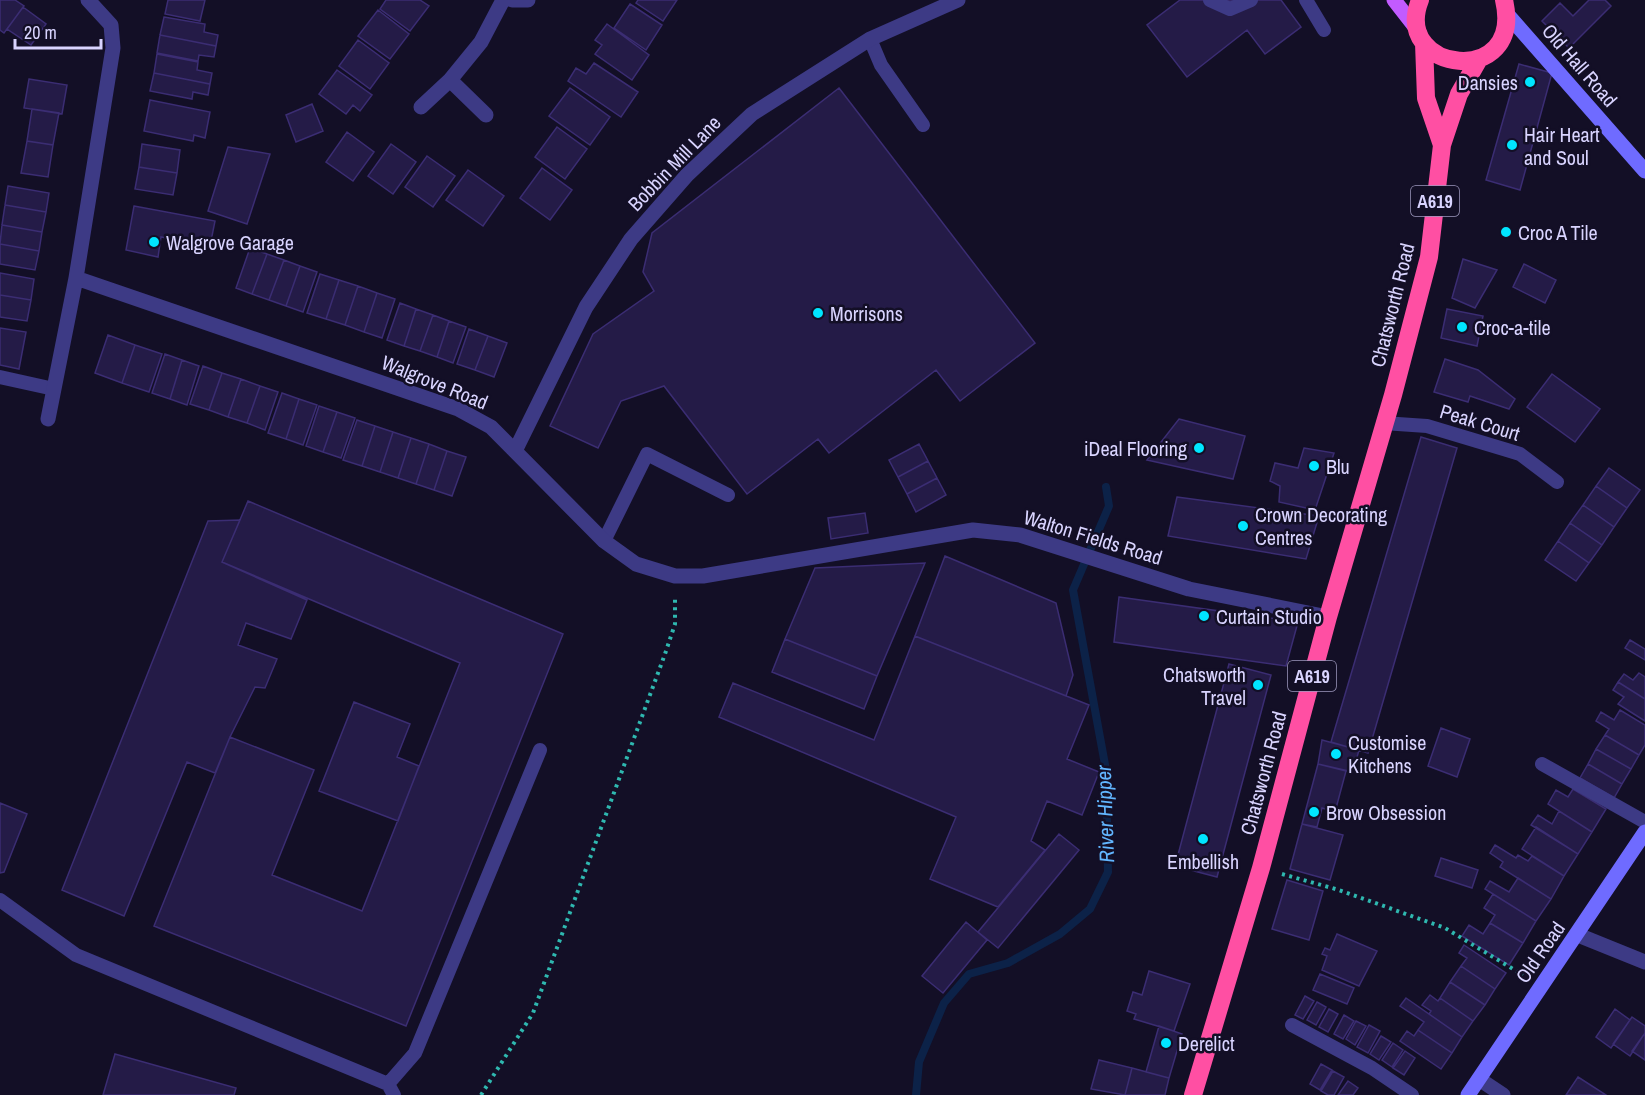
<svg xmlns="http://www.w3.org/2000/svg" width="1645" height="1095" viewBox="0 0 1645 1095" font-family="'Archivo Narrow',sans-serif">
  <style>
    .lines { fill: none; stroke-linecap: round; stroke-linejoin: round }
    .stream { stroke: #0c2248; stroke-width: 8 }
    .building { fill: #241b47; stroke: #3b2d73; stroke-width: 1.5 }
    .path { stroke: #2fb8b0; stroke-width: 4; stroke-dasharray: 3 4.5; stroke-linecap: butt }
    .lane { stroke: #3d3a85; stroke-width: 14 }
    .street { stroke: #3d3a85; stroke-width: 15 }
    .secondary { stroke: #6f6bff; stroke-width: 15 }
    .primary { stroke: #c25bff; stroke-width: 15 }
    .highway { stroke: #ff4fa3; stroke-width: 18 }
    .poi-dot { fill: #00e5ff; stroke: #130f26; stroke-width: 2 }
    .labels { text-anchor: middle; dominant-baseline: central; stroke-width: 5; stroke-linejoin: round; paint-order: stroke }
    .shield { fill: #130f26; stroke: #9e99be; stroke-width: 1.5 }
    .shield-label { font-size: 18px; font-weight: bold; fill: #d9d4ff }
    .street-label { font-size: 20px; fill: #d9d4ff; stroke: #130f26 }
    .poi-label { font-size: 20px; fill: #d9d4ff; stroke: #130f26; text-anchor: start }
    .water-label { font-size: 21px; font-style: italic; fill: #62b6ff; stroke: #130f26 }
  </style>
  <rect width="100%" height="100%" fill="#130f26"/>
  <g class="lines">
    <!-- stream -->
    <path class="stream" d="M916,1095L919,1062L944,1003L969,974L1008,963L1060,934L1090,909L1108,872L1106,770L1073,590L1109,506L1106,487"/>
  </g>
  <!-- building -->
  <path class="building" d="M0,0H15L24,6L4,33L0,30Z
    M168,0H205L200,21L165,14Z
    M386,0H420L429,6L410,31L380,9Z
    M638,0H677L663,21L636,3Z
    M1180,0H1281L1301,27L1265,54L1247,30L1187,77L1147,25Z
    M1589,0H1605L1611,6L1569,48L1542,21L1560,3L1573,16Z
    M630,4L662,25L646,50L614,28Z
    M23,7L46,24L31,45L7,29Z
    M378,10L409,34L390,59L358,36Z
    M164,17L205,24L204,32L218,35L216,46L160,35Z
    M607,24L649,55L632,80L595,54L602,45L595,40Z
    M160,35L216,46L214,57L199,55L198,61L157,53Z
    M358,40L389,63L370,89L339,66Z
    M157,54L198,62L197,70L212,73L210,84L154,73Z
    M594,63L638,92L621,117L568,81L576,68L586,74Z
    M1519,64L1552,73L1520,190L1486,180Z
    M337,70L372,95L360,111L353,105L346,114L319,94Z
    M154,73L210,84L208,95L193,92L192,99L150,91Z
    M29,79L67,85L62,114L24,108Z
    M570,88L610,117L590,145L549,116Z
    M839,88L1035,343L960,401L936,370L829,453L818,439L747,494L664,386L621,401L598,448L550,426L593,334L654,291L643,272L652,233Z
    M150,100L210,112L205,138L194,135L193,141L144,131Z
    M312,104L323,131L296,142L286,115Z
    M32,109L59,113L53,145L27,141Z
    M557,127L587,149L565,179L535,157Z
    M347,132L374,152L353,181L326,162Z
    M27,141L53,145L48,177L21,173Z
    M142,144L180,150L177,173L139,167Z
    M391,144L416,162L393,194L368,176Z
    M228,147L270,154L247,224L208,211Z
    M427,156L455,176L433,207L405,187Z
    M139,167L177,173L173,195L135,189Z
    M542,168L572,190L550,220L520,198Z
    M468,170L504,196L483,226L446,200Z
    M8,186L49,193L46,212L5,205Z
    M5,205L46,212L42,232L2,225Z
    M134,206L215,221L210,246L161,237L158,257L126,250Z
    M2,225L42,232L39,251L0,244Z
    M0,244L39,251L35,270L0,264Z
    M250,248L267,254L252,294L236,288Z
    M267,254L284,260L269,300L252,294Z
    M1463,259L1497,270L1475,308L1452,298Z
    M284,260L300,266L286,306L269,300Z
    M1524,264L1556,280L1545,303L1513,287Z
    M300,266L317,272L303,312L286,306Z
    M0,273L34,279L31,300L0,295Z
    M320,274L339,280L326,319L307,313Z
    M339,280L358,286L345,325L326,319Z
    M358,286L377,293L364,332L345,325Z
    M377,293L395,299L382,338L364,332Z
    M0,295L31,300L27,321L0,317Z
    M400,303L416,309L404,346L387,340Z
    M416,309L433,315L420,351L404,346Z
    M1447,309L1483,316L1477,346L1441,338Z
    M433,315L449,321L437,357L420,351Z
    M449,321L466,327L453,363L437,357Z
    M0,328L26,332L19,369L0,365Z
    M469,329L488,336L475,370L457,364Z
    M108,335L135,345L122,383L95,373Z
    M488,336L507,343L494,377L475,370Z
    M135,345L162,354L149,392L122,383Z
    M165,354L182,360L170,399L152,393Z
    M1445,359L1478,370L1515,399L1509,409L1470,396L1468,402L1434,392Z
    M182,360L199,366L187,405L170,399Z
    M203,366L222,373L209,410L190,404Z
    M222,373L241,379L228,417L209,410Z
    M1552,374L1600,409L1575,442L1527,407Z
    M241,379L260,386L247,423L228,417Z
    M260,386L278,392L265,430L247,423Z
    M282,393L299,399L286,439L268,433Z
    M299,399L317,405L303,445L286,439Z
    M319,406L337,412L323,452L306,446Z
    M337,412L355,418L341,458L323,452Z
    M1179,419L1245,436L1233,479L1147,460Z
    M357,420L375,426L362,466L343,460Z
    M375,426L393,432L380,472L362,466Z
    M393,432L411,438L398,478L380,472Z
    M1421,437L1457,448L1368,753L1331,742Z
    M411,438L429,444L416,484L398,478Z
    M429,444L447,451L434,490L416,484Z
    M919,444L928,461L898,477L889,460Z
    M1304,448L1334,453L1315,510L1279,502L1280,486L1270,481L1275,463L1298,468Z
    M447,451L466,457L452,496L434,490Z
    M928,461L937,478L907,494L898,477Z
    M1609,468L1640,490L1627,508L1596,486Z
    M937,478L946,495L916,512L907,494Z
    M1596,486L1627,508L1614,527L1583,505Z
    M1177,497L1319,516L1306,559L1168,536Z
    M248,501L563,634L406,1026L154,926L230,737L314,770L272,875L362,911L460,663L222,562Z
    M1583,505L1614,527L1602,545L1570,523Z
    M865,513L868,533L831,539L828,518Z
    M240,520L222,562L307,600L291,639L246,623L238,645L277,659L265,688L255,687L230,737L215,773L187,762L124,916L62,890L208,521Z
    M1570,523L1602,545L1589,563L1558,541Z
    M1558,541L1589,563L1576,581L1545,560Z
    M945,556L1056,603L1073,675L1066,696L915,636Z
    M925,563L877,676L785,639L815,568Z
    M1119,597L1298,622L1286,666L1114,642Z
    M915,636L1089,705L1067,759L1099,772L1082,815L1047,801L1031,841L1045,850L998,907L930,879L956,817L719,717L733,683L874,740Z
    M785,639L877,676L864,709L772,672Z
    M1630,640L1645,649V660L1625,648Z
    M1229,664L1271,675L1217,877L1175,866Z
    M1639,673L1645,677V699L1618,682L1624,674L1633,680Z
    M1618,682L1645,699V721L1618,704L1624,697L1613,690Z
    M354,702L410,724L397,757L419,766L398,821L319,791Z
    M1620,710L1645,725V745L1639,755L1605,735L1609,729L1596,721L1601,712L1614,720Z
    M1441,728L1470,739L1457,777L1428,766Z
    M1605,735L1639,755L1631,769L1596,749Z
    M1322,740L1359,750L1353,772L1318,764Z
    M1596,749L1631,769L1622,784L1588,764Z
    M1318,764L1346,771L1335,812L1322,808L1317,827L1302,824Z
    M1588,764L1622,784L1614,798L1580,778Z
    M1573,789L1606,809L1592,832L1548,804L1556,790L1568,797Z
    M0,803L27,814L4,872L0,873Z
    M1559,811L1592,832L1578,854L1531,825L1538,815L1552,824Z
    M1302,824L1343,835L1330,880L1290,869Z
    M1536,827L1578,854L1564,876L1522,849Z
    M1059,834L1079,850L998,948L978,932Z
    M1495,845L1516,858L1518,855L1528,861L1532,856L1564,876L1551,899L1500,867L1503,862L1490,853Z
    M1441,858L1478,870L1472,888L1435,876Z
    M1518,878L1551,899L1536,921L1485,889L1490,881L1509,892Z
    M1287,880L1323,891L1309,940L1272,929Z
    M1493,894L1536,921L1523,943L1490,923L1495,915L1484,908Z
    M966,922L987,940L943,993L922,976Z
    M1490,923L1523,943L1509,965L1462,936L1469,925L1483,934Z
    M1337,934L1377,951L1359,986L1322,970L1327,956L1322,954L1325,948L1330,950Z
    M1464,945L1506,973L1495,989L1461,966L1467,958L1459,953Z
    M1461,966L1495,989L1485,1005L1450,982Z
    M1149,971L1190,984L1174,1031L1134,1019L1136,1014L1127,1011L1133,992L1142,995Z
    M1320,974L1354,988L1347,1004L1313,990Z
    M1450,982L1485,1005L1473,1021L1440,998Z
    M1430,995L1438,1001L1440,998L1473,1021L1462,1037L1429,1014L1431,1011L1422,1005Z
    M1305,996L1314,1001L1303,1019L1295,1015Z
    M1406,998L1462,1037L1452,1053L1418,1030L1424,1022L1400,1006Z
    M1317,1002L1326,1007L1316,1025L1307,1020Z
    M1329,1009L1338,1014L1328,1032L1319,1027Z
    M1615,1009L1630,1020L1611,1048L1596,1037Z
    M1344,1015L1354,1021L1343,1039L1334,1034Z
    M1632,1017L1645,1026V1033L1630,1056L1613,1044Z
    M1356,1021L1366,1026L1355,1045L1346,1039Z
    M1369,1025L1380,1031L1368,1053L1357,1047Z
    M1159,1026L1182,1034L1169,1078L1146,1072Z
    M1418,1030L1452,1053L1441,1069L1400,1041L1407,1031L1414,1036Z
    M1645,1033V1060L1632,1051Z
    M1381,1036L1391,1042L1379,1060L1370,1054Z
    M1393,1043L1403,1050L1392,1067L1382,1060Z
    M1405,1051L1415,1058L1404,1075L1393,1068Z
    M115,1054L236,1088L234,1095H103Z
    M1099,1060L1132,1068L1125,1095L1091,1089Z
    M1321,1064L1332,1070L1320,1090L1310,1084Z
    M1132,1068L1169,1078L1165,1095H1125Z
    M1333,1071L1344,1077L1334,1095H1328L1321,1091Z
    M1578,1077L1606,1095H1566Z
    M1348,1081L1358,1088L1353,1095H1338Z"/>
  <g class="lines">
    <!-- path -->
    <path class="path" d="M1282,874L1339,890L1445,928L1523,975
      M481,1095L533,1013L665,654L675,624V598"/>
    <!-- lane -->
    <path class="lane" d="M1210,0L1230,9L1251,0
      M1306,0L1324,30
      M870,39L881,65L923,125
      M0,377L54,389
      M1383,423L1427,426L1507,450L1520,454L1557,482
      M604,541L647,454L728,495
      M1542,764L1645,822
      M0,900L76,955L388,1084L394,1095
      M1292,1025L1372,1068L1412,1095
      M388,1084L415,1053L540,750"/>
    <!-- street -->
    <path class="street" d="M88,0L111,25L113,48L76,278L458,409L491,427L604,541L636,564L675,576H703L973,530L1020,535L1189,589L1328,617
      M512,0H528
      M450,80L486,115
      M421,107L450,80L481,42L503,0
      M48,419L76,278
      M516,449L586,307L631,239L687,175L752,114L870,39L958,0
      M1578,935L1645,962
      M1479,1079L1503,1095"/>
    <!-- secondary -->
    <path class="secondary" d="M1507,14L1645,171
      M1468,1095L1645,832"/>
    <!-- primary -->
    <path class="primary" d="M1394,0L1419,32"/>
    <!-- highway -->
    <path class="highway" d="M1420,0C1391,73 1525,89 1504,0
      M1424,43L1426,98L1442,145
      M1193,1095L1261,868L1328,617L1393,395L1429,257L1442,145L1459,94L1479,59"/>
  </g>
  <!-- markers -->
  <g class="poi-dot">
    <circle cx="1530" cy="82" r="6"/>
    <circle cx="1512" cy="145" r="6"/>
    <circle cx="1506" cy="232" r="6"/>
    <circle cx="154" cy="242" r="6"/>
    <circle cx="818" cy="313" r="6"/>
    <circle cx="1462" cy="327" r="6"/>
    <circle cx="1199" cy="448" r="6"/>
    <circle cx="1314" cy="466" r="6"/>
    <circle cx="1243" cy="526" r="6"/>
    <circle cx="1204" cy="616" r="6"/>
    <circle cx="1258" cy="685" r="6"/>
    <circle cx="1336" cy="754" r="6"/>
    <circle cx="1314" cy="812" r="6"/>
    <circle cx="1203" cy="839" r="6"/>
    <circle cx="1166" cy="1043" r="6"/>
  </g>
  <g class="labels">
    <!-- shield labels -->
    <g class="shield">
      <rect x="1411" y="186" width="48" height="30" rx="4.5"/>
      <rect x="1288" y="661" width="48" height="30" rx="4.5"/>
    </g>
    <g class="shield-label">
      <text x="1435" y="201">A619</text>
      <text x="1312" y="676">A619</text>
    </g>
    <!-- street labels -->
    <g class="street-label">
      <text transform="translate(1580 65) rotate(49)">Old Hall Road</text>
      <text transform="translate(674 163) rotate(-46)">Bobbin Mill Lane</text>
      <text transform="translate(1392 305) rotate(-76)">Chatsworth Road</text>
      <text transform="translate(435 382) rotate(22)">Walgrove Road</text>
      <text transform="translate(1480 422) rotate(17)">Peak Court</text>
      <text transform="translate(1093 537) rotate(17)">Walton Fields Road</text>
      <text transform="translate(1263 773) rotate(-75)">Chatsworth Road</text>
      <text transform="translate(1540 952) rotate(-55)">Old Road</text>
    </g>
    <!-- poi labels -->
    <g class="poi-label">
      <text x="1518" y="82" text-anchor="end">Dansies</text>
      <text x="1524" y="134">Hair Heart<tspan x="1524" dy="23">and Soul</tspan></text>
      <text x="1518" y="232">Croc A Tile</text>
      <text x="166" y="242">Walgrove Garage</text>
      <text x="830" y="313">Morrisons</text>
      <text x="1474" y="327">Croc-a-tile</text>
      <text x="1187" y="448" text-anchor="end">iDeal Flooring</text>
      <text x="1326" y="466">Blu</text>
      <text x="1255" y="514">Crown Decorating<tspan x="1255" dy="23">Centres</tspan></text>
      <text x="1216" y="616">Curtain Studio</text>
      <text x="1246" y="674" text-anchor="end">Chatsworth<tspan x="1246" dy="23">Travel</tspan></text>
      <text x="1348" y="742">Customise<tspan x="1348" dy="23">Kitchens</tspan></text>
      <text x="1326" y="812">Brow Obsession</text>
      <text x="1203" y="861" text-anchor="middle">Embellish</text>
      <text x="1178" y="1043">Derelict</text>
    </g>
    <!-- water labels -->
    <g class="water-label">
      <text transform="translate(1105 814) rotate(-92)">River Hipper</text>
    </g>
  </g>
  <!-- scale -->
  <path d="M15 39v9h86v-9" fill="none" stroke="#d9d4ff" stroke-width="3"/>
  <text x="24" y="39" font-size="18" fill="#d9d4ff" stroke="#130f26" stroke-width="4.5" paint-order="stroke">20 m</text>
</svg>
